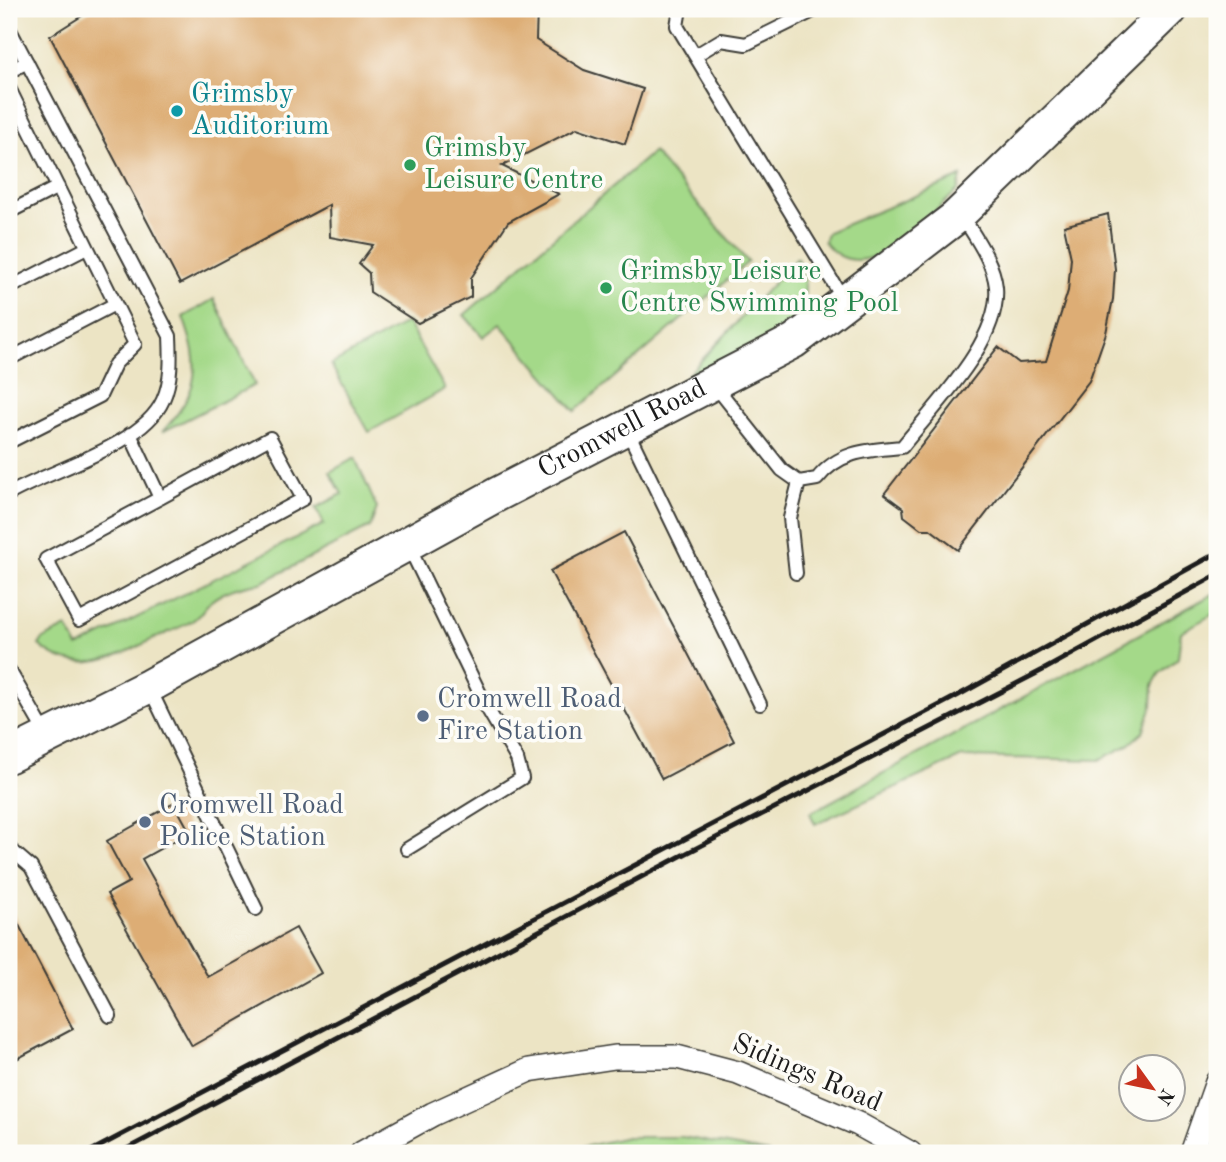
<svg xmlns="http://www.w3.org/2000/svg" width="1226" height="1162" viewBox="0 0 1226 1162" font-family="'Old Standard TT',serif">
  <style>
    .green { fill: #a4d989; stroke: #607a52; stroke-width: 2 }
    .building { fill: #ddad74 }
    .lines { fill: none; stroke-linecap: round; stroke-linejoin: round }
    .lane-casing { stroke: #3b3a35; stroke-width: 16 }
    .street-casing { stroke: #3b3a35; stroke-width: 26 }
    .secondary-casing { stroke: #3b3a35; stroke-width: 37 }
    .lane { stroke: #fff; stroke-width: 12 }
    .street { stroke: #fff; stroke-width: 23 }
    .secondary { stroke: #fff; stroke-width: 33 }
    .rail { stroke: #1c1c1c; stroke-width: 5 }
    .culture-dot { fill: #0f9aa8; stroke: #fdfcf7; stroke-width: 2.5 }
    .leisure-dot { fill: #2e9e5b; stroke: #fdfcf7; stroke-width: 2.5 }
    .service-dot { fill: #5c6f8a; stroke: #fdfcf7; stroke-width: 2.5 }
    .labels { text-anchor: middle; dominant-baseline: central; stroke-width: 7; stroke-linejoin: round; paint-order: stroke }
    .culture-label { font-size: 28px; fill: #0d838f; stroke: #fdfcf7; text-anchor: start }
    .leisure-label { font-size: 28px; fill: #27864d; stroke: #fdfcf7; text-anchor: start }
    .street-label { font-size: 28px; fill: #1c1c1c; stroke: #fdfcf7 }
    .service-label { font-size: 28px; fill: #4e5e75; stroke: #fdfcf7; text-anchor: start }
  </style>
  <rect width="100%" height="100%" fill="#fdfcf7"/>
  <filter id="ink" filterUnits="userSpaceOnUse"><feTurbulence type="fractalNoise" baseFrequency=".0143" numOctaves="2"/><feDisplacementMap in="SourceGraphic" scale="14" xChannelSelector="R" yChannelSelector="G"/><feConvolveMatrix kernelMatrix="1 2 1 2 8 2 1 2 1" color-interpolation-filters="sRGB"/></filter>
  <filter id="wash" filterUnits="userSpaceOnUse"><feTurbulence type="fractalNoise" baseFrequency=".00686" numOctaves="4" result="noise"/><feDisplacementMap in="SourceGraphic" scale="28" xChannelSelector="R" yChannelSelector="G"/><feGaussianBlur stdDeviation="1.57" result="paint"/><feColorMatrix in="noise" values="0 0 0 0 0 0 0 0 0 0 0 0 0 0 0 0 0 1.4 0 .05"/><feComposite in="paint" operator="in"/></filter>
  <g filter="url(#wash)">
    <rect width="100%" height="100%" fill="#ece4c4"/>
    <!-- green -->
    <path class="green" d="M653,152L748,262L575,411L500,324L483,337L464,315Z
      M961,177L958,190C927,217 863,296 824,241L828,232Z
      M797,258C812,288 806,310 780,332L671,393Z
      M214,299L255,385L162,432C201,391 201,367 183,317Z
      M407,322L445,389L369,432L331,365Z
      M355,458L377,508L370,527L261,583C243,585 225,590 211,601C204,607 200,616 192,621C180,628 166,633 153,639C115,658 76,678 39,645L43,639L67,627L78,647L324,524L316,508L342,494L330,472Z
      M1217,592V612L1181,632L1178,658L1159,674L1153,685L1152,706L1143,732L1127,746L1099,760L962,757L815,824L810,813Z
      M627,1137H683L770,1153H557Z"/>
    <g id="blocks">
      <!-- building -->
      <path class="building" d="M93,9H537L536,40L584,70L643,89L625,144L577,128L502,166L559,194L508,222L471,278V297L418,323L370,292L369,273L359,264L373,245L330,237L329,205L180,284L50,36Z
        M1108,214L1115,269L1113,299L1106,333L1089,381L958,550L930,529H921L904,516L903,508L884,494L998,347L1019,363L1046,361L1068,291L1071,258L1064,226Z
        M624,532L734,741L662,779L550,571Z
        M174,803L190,832L142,859L208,977L296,928L321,973L192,1046L107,894L129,882L107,841Z
        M9,906L73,1029L9,1063Z"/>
    </g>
  </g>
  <g filter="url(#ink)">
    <use href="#blocks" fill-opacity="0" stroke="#3b3a35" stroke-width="2"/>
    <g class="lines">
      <!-- lane casing -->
      <g class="lane-casing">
        <path id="lane" d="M680,9L677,26L845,302
          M9,28L170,336C171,358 172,380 163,400C143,446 50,470 9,494
          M696,55L721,40L746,44L817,9
          M9,72L27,62
          M9,88L135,344L115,364L100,396L9,442
          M9,212L58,187
          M9,288L87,248
          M9,359L115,304
          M713,383L782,470L799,482L817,479C839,451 868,450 902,447C934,406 1001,341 996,287C993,260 974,236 961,214
          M627,430L760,704
          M130,434L160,498L270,438L303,499L79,620L46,559L160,498
          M796,573L790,518L799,482
          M9,670L47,736
          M150,689L256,909
          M9,848L31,867L110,1016
          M407,849L522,778L517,759L487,708L408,545"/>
      </g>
      <!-- street casing -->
      <g class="street-casing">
        <path id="street" d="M362,1153L433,1114L529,1070L615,1057H677L738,1073L858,1124L910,1153
          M1192,1153L1217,1082"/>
      </g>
      <!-- secondary casing -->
      <g class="secondary-casing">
        <g id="secondary">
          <path id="s1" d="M9,756L149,686L496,495L794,341L955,218L1171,9"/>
        </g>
      </g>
      <!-- lane -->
      <use href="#lane" class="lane"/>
      <!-- street -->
      <use href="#street" class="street"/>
      <!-- secondary -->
      <use href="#secondary" class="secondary"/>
      <!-- rail -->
      <path class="rail" d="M87,1153L957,696L1217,553
        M119,1153L679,857L1043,670L1217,575"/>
    </g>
  </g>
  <!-- markers -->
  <circle class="culture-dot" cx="177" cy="111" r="7"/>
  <g class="leisure-dot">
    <circle cx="410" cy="165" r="7"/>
    <circle cx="606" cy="288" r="7"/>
  </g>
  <g class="service-dot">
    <circle cx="423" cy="716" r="7"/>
    <circle cx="145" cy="822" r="7"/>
  </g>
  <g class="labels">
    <!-- culture labels -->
    <g class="culture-label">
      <text x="191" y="95">Grimsby<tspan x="191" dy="32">Auditorium</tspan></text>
    </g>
    <!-- leisure labels -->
    <g class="leisure-label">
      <text x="424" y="149">Grimsby<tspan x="424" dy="32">Leisure Centre</tspan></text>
      <text x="620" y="272">Grimsby Leisure<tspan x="620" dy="32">Centre Swimming Pool</tspan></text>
    </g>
    <!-- street labels -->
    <g class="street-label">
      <text stroke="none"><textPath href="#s1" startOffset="695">Cromwell Road</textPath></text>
      <text transform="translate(807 1074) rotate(23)">Sidings Road</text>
    </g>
    <!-- service labels -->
    <g class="service-label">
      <text x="437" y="700">Cromwell Road<tspan x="437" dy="32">Fire Station</tspan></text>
      <text x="159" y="806">Cromwell Road<tspan x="159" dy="32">Police Station</tspan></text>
    </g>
  </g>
  <!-- margin -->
  <rect width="1226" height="1162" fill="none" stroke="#fdfcf7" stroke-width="35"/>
  <!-- north arrow -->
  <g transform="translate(1152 1088) rotate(123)"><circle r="33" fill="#fdfcf7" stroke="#a3a29f" stroke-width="2"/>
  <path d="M0-5L12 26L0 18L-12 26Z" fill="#c8321e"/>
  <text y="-10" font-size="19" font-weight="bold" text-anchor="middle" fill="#1c1c1c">N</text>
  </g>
</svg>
